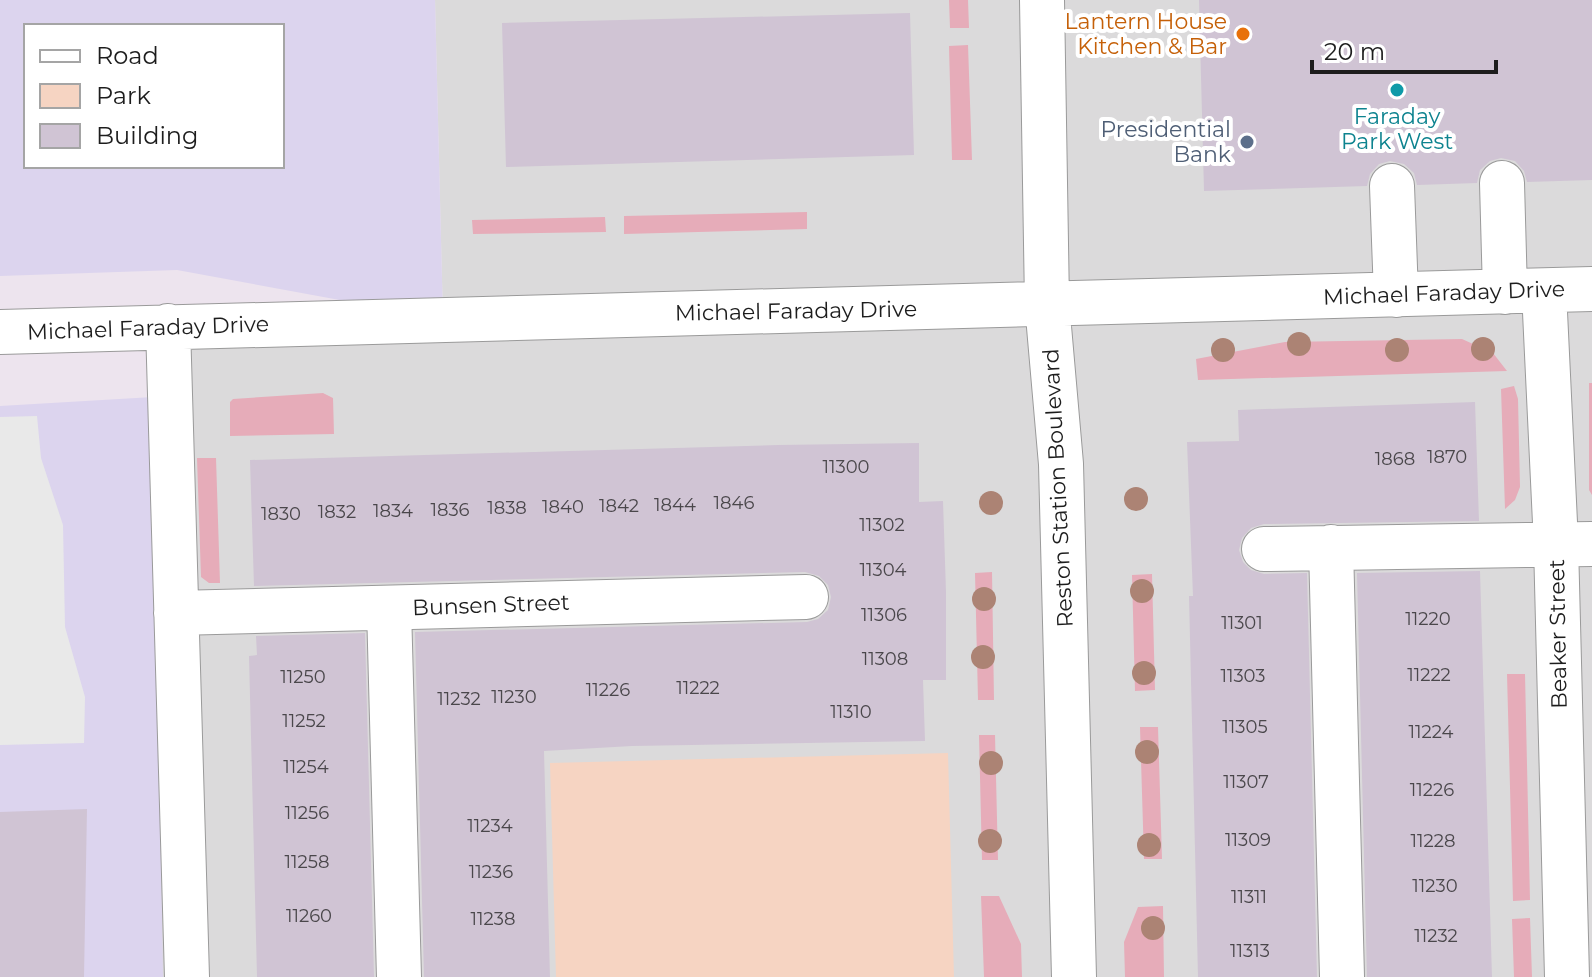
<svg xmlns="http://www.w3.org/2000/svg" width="1592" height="977" viewBox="0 0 1592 977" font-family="Montserrat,sans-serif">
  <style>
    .residential { fill: #dbdadb }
    .commercial { fill: #dcd4ee; fill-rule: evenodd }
    .grass { fill: #e6acb9 }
    .park { fill: #f6d4c2 }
    .parking { fill: #e9e9e9 }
    .building { fill: #d0c4d4 }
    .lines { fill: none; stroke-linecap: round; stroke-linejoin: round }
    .minor-casing { stroke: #9a9a9a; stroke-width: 46 }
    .minor { stroke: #fff; stroke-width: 44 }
    .tree { fill: #ac8374 }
    .food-dot { fill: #e8710a; stroke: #fff; stroke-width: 3 }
    .culture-dot { fill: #0f9aa8; stroke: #fff; stroke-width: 3 }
    .service-dot { fill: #5c6f8a; stroke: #fff; stroke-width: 3 }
    .labels { text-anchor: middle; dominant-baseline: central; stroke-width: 8; stroke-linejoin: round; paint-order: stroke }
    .number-label { font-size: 18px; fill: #4a474b }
    .food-label { font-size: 22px; fill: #c56008; stroke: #fff; text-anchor: end }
    .culture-label { font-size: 22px; fill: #0d838f; stroke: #fff }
    .service-label { font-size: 22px; fill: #4e5e75; stroke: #fff; text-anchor: end }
    .street-label { font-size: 22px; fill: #1d1d1d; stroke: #fff }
  </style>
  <rect width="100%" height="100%" fill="#ede4ee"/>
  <!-- residential -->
  <path class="residential" d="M435,0H1592V977H162L147,327L443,319Z"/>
  <!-- commercial -->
  <path class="commercial" d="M0,0H435L443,319L177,270L0,276ZM26,26H282V166H26Z
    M153,397L163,977H0V406Z"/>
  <!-- grass -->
  <path class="grass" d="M949,0H968L969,28H950Z
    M968,45L972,160H952L949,46Z
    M807,212V229L624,234V216Z
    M605,217L606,232L473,234L472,220Z
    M1462,339L1493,353L1507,371L1198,380L1196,359L1285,342Z
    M1589,383H1592V495L1589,490Z
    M1514,386L1518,399L1520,487L1515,500L1505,509L1501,389Z
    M323,393L333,398L334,434L230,436V402L233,399Z
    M197,458H216L220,583H209L201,577Z
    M992,572L994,700H978L975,573Z
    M1152,574L1155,690L1135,691L1132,575Z
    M1507,674H1525L1530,900L1513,901Z
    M1140,727H1158L1162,859H1144Z
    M995,735L998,860H982L979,735Z
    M981,896H999L1021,944L1022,977H984Z
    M1163,906L1164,977H1125L1124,942L1138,907Z
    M1530,918L1532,977H1514L1512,919Z"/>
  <!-- park -->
  <path class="park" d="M948,753L954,977H556L550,763Z"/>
  <!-- parking -->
  <path class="parking" d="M37,416L41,458L63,525L65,627L85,697L84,743L0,745V417Z"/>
  <!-- building -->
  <path class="building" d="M1199,0H1592V180L1527,182L1524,171L1515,161L1501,158L1490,161L1480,170L1477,183L1417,185L1414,173L1404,164L1390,161L1379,164L1370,174L1367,186L1204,191Z
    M910,13L914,155L506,167L502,23Z
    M1475,402L1479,521L1264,524L1251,528L1242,538L1239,550L1243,562L1251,570L1264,574L1307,573L1317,977H1198L1189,596H1193L1187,442L1239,441L1238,410Z
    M919,443V502L943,501L946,592V680H923L925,741L632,746L544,751L550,977H424L415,632L807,622L818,619L828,610L831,597L828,585L819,576L805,572L254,586L250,460L778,445Z
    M1480,571L1492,977H1367L1357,573Z
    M365,633L374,977H257L249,656L257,655L256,636Z
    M87,809L84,977H0V812Z"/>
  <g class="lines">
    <!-- minor casing -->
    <g class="minor-casing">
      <path id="minor" d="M1042,0L1047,304L1061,464L1074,977
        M1502,183L1505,292
        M1392,186L1396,295
        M1544,291L1556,544L1567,977
        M168,326L187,977
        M0,332L1592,289
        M1331,547L1342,977
        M1264,549L1592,544
        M389,608L399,977
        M176,613L806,597"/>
    </g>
    <!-- minor -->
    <use href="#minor" class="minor"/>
  </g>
  <!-- trees -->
  <g class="tree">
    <circle cx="1299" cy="344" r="12"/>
    <circle cx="1483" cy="349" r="12"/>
    <circle cx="1223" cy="350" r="12"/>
    <circle cx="1397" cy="350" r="12"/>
    <circle cx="1136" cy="499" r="12"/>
    <circle cx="991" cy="503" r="12"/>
    <circle cx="1142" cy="591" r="12"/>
    <circle cx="984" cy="599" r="12"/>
    <circle cx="983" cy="657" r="12"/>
    <circle cx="1144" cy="673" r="12"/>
    <circle cx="1147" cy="752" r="12"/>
    <circle cx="991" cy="763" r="12"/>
    <circle cx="990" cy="841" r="12"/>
    <circle cx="1149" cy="845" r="12"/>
    <circle cx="1153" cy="928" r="12"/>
  </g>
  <!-- markers -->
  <circle class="food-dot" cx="1243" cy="34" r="8"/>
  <circle class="culture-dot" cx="1397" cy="90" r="8"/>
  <circle class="service-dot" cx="1247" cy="142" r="8"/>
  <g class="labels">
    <!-- number labels -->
    <g class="number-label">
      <text x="1447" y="457">1870</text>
      <text x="1395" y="459">1868</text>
      <text x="846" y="467">11300</text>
      <text x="734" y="503">1846</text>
      <text x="675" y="505">1844</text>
      <text x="619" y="506">1842</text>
      <text x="563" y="507">1840</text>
      <text x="507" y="508">1838</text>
      <text x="450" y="510">1836</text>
      <text x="393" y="511">1834</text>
      <text x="337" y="512">1832</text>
      <text x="281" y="514">1830</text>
      <text x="882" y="525">11302</text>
      <text x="883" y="570">11304</text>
      <text x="884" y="615">11306</text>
      <text x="1428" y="619">11220</text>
      <text x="1242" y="623">11301</text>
      <text x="885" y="659">11308</text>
      <text x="1429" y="675">11222</text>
      <text x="1243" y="676">11303</text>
      <text x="303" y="677">11250</text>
      <text x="698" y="688">11222</text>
      <text x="608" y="690">11226</text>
      <text x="514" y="697">11230</text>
      <text x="459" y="699">11232</text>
      <text x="851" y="712">11310</text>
      <text x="304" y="721">11252</text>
      <text x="1245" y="727">11305</text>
      <text x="1431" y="732">11224</text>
      <text x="306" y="767">11254</text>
      <text x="1246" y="782">11307</text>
      <text x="1432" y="790">11226</text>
      <text x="307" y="813">11256</text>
      <text x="490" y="826">11234</text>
      <text x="1248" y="840">11309</text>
      <text x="1433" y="841">11228</text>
      <text x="307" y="862">11258</text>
      <text x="491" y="872">11236</text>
      <text x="1435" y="886">11230</text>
      <text x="1249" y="897">11311</text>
      <text x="309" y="916">11260</text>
      <text x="493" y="919">11238</text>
      <text x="1436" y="936">11232</text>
      <text x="1250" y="951">11313</text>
    </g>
    <!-- food labels -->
    <g class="food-label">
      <text x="1227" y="21">Lantern House<tspan x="1227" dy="25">Kitchen &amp; Bar</tspan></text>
    </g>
    <!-- culture labels -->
    <g class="culture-label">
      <text x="1397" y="116">Faraday<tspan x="1397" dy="25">Park West</tspan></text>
    </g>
    <!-- service labels -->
    <g class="service-label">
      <text x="1231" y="129">Presidential<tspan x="1231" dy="25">Bank</tspan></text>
    </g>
    <!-- street labels -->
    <g class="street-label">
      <text transform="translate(1444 293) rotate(-2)">Michael Faraday Drive</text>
      <text transform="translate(796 311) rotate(-1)">Michael Faraday Drive</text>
      <text transform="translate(148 328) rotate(-2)">Michael Faraday Drive</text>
      <text transform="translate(1058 488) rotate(-93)">Reston Station Boulevard</text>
      <text transform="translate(491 605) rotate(-2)">Bunsen Street</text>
      <text transform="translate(1558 634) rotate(-91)">Beaker Street</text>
    </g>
  </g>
  <!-- legend -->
  <rect x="24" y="24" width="260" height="144" fill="#ffffff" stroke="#a5a5a5" stroke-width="2"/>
  <rect x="40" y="50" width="40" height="12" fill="#ffffff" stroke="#a5a5a5" stroke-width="2"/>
  <text x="96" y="64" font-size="24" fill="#1d1d1d">Road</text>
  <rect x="40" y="84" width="40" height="24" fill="#f6d4c2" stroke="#a5a5a5" stroke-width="2"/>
  <text x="96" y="104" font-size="24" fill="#1d1d1d">Park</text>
  <rect x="40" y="124" width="40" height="24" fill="#d0c4d4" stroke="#a5a5a5" stroke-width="2"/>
  <text x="96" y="144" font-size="24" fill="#1d1d1d">Building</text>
  <!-- scale -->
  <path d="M1312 60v12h184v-12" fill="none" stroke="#1d1d1d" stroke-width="4"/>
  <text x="1324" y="60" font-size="24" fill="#1d1d1d" stroke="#ffffff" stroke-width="6" paint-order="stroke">20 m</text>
</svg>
